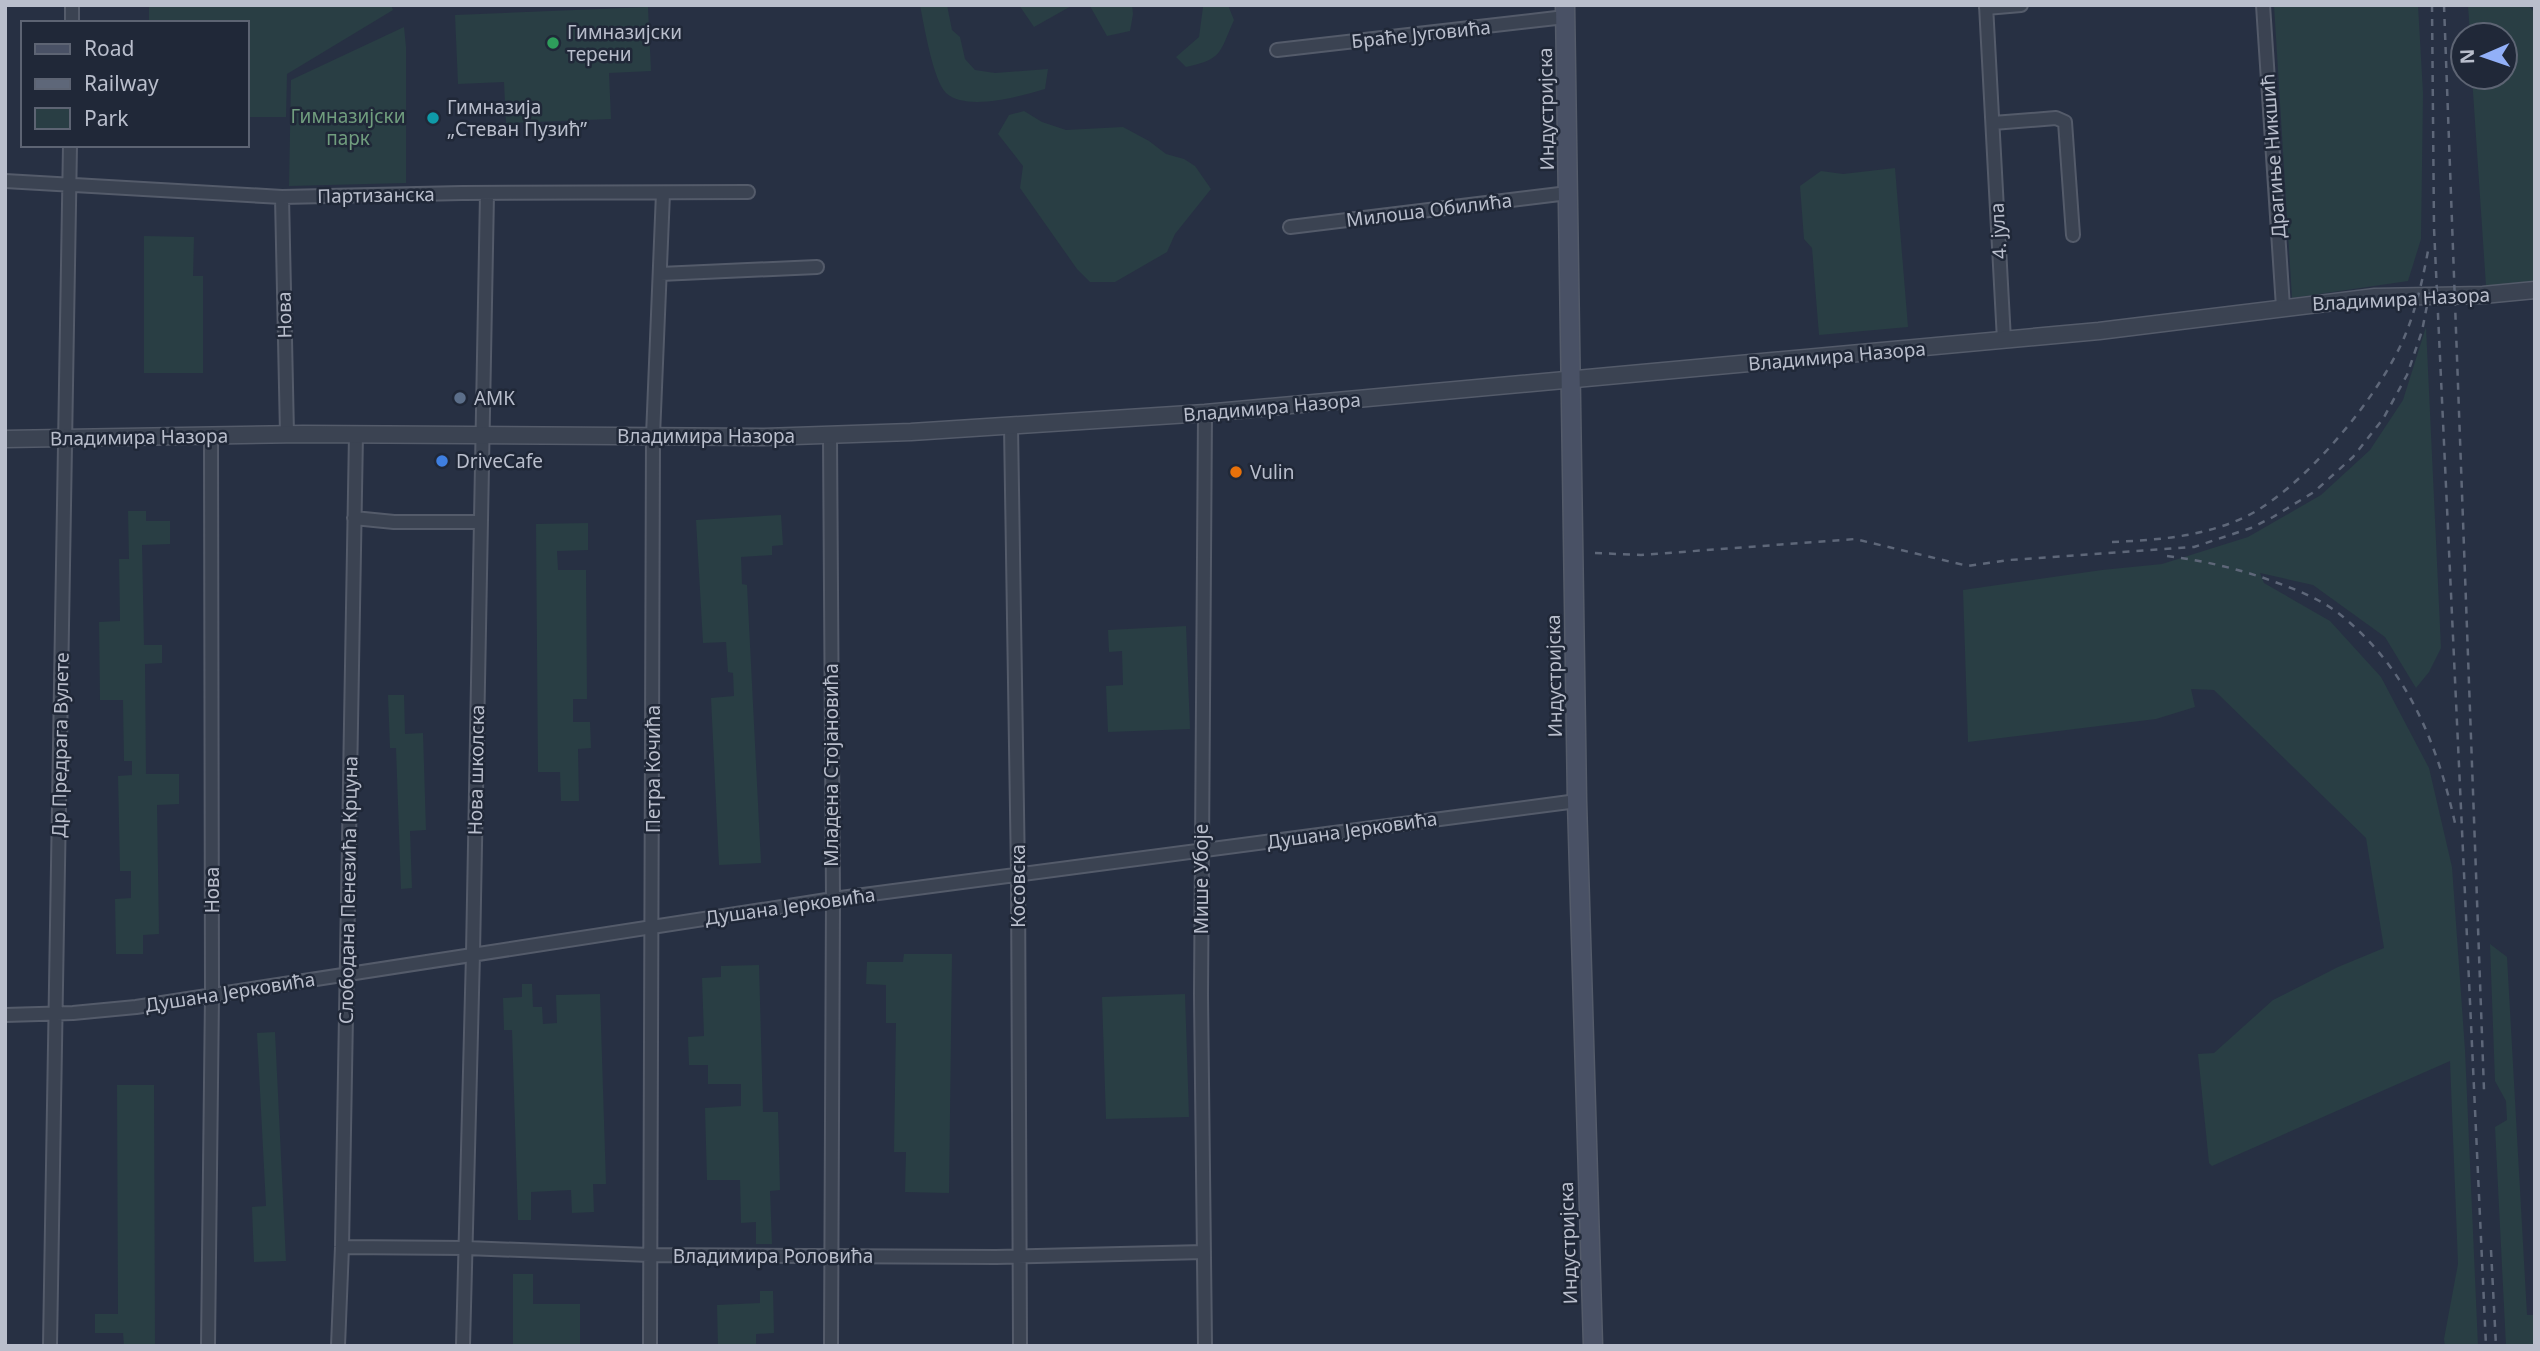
<svg xmlns="http://www.w3.org/2000/svg" width="2540" height="1351" viewBox="0 0 2540 1351" font-family="'Noto Sans',sans-serif">
  <style>
    .green { fill: #293e44 }
    .lines { fill: none; stroke-linecap: round; stroke-linejoin: round }
    .minor-casing { stroke: #545b6a; stroke-width: 16 }
    .tertiary-casing { stroke: #545b6a; stroke-width: 19 }
    .secondary-casing { stroke: #545b6a; stroke-width: 21 }
    .minor { stroke: #3b4352; stroke-width: 12 }
    .tertiary { stroke: #3b4352; stroke-width: 16 }
    .secondary { stroke: #495165; stroke-width: 18 }
    .rail { stroke: #5e6779; stroke-width: 2.5; stroke-dasharray: 7 7; stroke-linecap: butt }
    .leisure-dot { fill: #2e9e5b; stroke: #202838; stroke-width: 2.5 }
    .culture-dot { fill: #0f9aa8; stroke: #202838; stroke-width: 2.5 }
    .service-dot { fill: #5c6f8a; stroke: #202838; stroke-width: 2.5 }
    .shop-dot { fill: #3f7fe0; stroke: #202838; stroke-width: 2.5 }
    .food-dot { fill: #e8710a; stroke: #202838; stroke-width: 2.5 }
    .labels { text-anchor: middle; dominant-baseline: central; stroke-width: 5; stroke-linejoin: round; paint-order: stroke }
    .poi-label { font-size: 19px; fill: #b9becc; stroke: #202838; text-anchor: start }
    .street-label { font-size: 19px; fill: #b9becc; stroke: #202838 }
    .park-label { font-size: 19px; fill: #709d7e; stroke: #202838 }
  </style>
  <rect width="100%" height="100%" fill="#273043"/>
  <!-- green -->
  <path class="green" d="M149,5H391L393,10L287,74L286,117H247V23H149Z
    M920,5H947L952,30L960,37L965,59L975,70L995,73L1048,69L1045,89C1021,96 967,112 946,93C933,80 924,25 920,5Z
    M1019,5H1073L1034,27Z
    M1084,5H1132L1133,14L1130,31L1107,36L1090,6Z
    M1201,5H1228L1234,20C1219,53 1223,59 1186,67L1176,57L1199,37L1203,7Z
    M2274,5H2418L2423,93L2421,239L2408,281L2292,298Z
    M2468,5H2528L2535,13V284L2486,286L2472,77H2505V35H2470Z
    M648,7L651,71L609,73L611,119L506,123L504,82L458,84L455,15Z
    M404,27L406,47V183L289,186L291,80Z
    M1024,111L1042,122L1066,130L1123,127L1149,141L1166,154L1184,159L1195,166L1211,189L1175,234L1167,252L1115,282H1090L1077,269L1020,188L1023,166L998,134L1009,115Z
    M1895,168L1908,327L1819,335L1812,248L1804,239L1800,186L1821,171L1843,174Z
    M144,236L194,237L193,276H203V373H144Z
    M2426,327L2441,648L2429,672L2416,688L2385,637L2313,585L2260,573L2264,583L2330,621L2381,677L2429,768L2452,867L2465,1050L2478,1346H2445L2444,1339L2458,1264L2450,1061L2212,1166L2209,1163L2198,1054L2214,1053L2273,1000L2338,967L2384,948L2366,838L2214,690L2191,689L2195,707L2156,719L1968,742L1963,590L2102,570L2162,564L2248,537L2321,495L2370,450L2403,400Z
    M128,511H146V521H170V544L142,545L144,645H162V663L145,664L146,774H179V804L157,805L159,934L143,935V954H116L115,899L131,898V871H120L118,776L132,775V761H124L123,700H100L99,622L120,621L119,559H129Z
    M781,515L783,545L772,546V555L741,557L742,584L747,585L761,863L719,865L711,698L734,696L733,673L728,672L726,642L703,643L696,520Z
    M588,523V550L557,551L558,570H586L587,699H573V722H590L591,748L578,749L579,801H561L560,772H538L536,524Z
    M1186,626L1190,729L1108,732L1106,686L1123,685L1122,651L1109,652L1108,630Z
    M388,695H404L405,734L423,733L426,830L410,831L412,888L401,889L396,748H390Z
    M2490,944L2507,957L2527,1315H2535V1346H2506L2495,1127L2507,1120L2506,1101L2495,1081Z
    M904,954H952L949,1193L905,1192L906,1152H894L896,1023H886V985L866,984L867,962H903Z
    M759,965L763,1112H778L780,1190L770,1191L772,1244H756V1222L741,1223L740,1180H707L705,1108L741,1106V1084H708V1065H689L688,1037L704,1036L702,978L721,977V966Z
    M522,984H532L533,1007H542L543,1024L557,1023L556,995L600,994L606,1184H593L594,1212L572,1213L571,1190L531,1192V1220H518L512,1030H504L503,998L522,997Z
    M1185,994L1189,1117L1106,1119L1102,997Z
    M275,1032L286,1261L254,1262L252,1207L266,1206L257,1033Z
    M117,1085H154L155,1346H124L123,1333H95V1314H118Z
    M513,1274H533V1304H580V1346H513Z
    M760,1291H773L774,1333L756,1334V1346H718L717,1305L760,1303Z"/>
  <g class="lines">
    <!-- minor casing -->
    <g class="minor-casing">
      <path id="minor" d="M1986,5L2004,340
        M2263,5L2283,307
        M1986,8L2021,5
        M72,23V5
        M1277,50L1565,17
        M1993,123L2056,118L2065,122L2073,235
        M5,181L282,197L462,193L748,192
        M282,197L287,434
        M1290,227L1568,193
        M660,274L817,267
        M1205,413L1201,995L1205,1346
        M1011,426L1018,874L1020,1346
        M830,436L833,899L831,1346
        M354,518L394,522H479
        M5,1015L73,1013L136,1007L833,899L1577,801
        M342,1247L466,1248L650,1255L996,1257L1204,1252
        M50,1346L70,145
        M208,1346L212,995L211,435
        M338,1346L342,1247L356,434
        M463,1346L473,954L487,194
        M650,1346L653,436L663,193"/>
    </g>
    <!-- tertiary casing -->
    <g class="tertiary-casing">
      <path id="tertiary" d="M5,439L303,434L764,437L911,432L1205,413L2099,331L2375,297L2483,295L2535,290"/>
    </g>
    <!-- secondary casing -->
    <g class="secondary-casing">
      <path id="secondary" d="M1565,5L1577,801L1593,1346"/>
    </g>
    <!-- minor -->
    <use href="#minor" class="minor"/>
    <!-- tertiary -->
    <use href="#tertiary" class="tertiary"/>
    <!-- secondary -->
    <use href="#secondary" class="secondary"/>
    <!-- rail -->
    <path class="rail" d="M2432,5L2434,228L2486,1346
      M2444,5L2484,1090
      M2112,542C2157,540 2201,537 2243,518C2302,491 2382,394 2406,333C2417,306 2424,274 2429,245
      M1595,553L1641,555L1855,539L1968,566L2009,560L2194,547L2251,528L2273,517L2314,492L2353,457L2383,419L2407,375L2422,331L2430,290
      M2167,556C2200,560 2230,567 2261,577C2289,587 2319,597 2342,616C2408,670 2437,743 2455,823
      M2491,1250L2496,1346"/>
  </g>
  <!-- markers -->
  <circle class="leisure-dot" cx="553" cy="43" r="7"/>
  <circle class="culture-dot" cx="433" cy="118" r="7"/>
  <circle class="service-dot" cx="460" cy="398" r="7"/>
  <circle class="shop-dot" cx="442" cy="461" r="7"/>
  <circle class="food-dot" cx="1236" cy="472" r="7"/>
  <g class="labels">
    <!-- poi labels -->
    <g class="poi-label">
      <text x="567" y="32">Гимназијски<tspan x="567" dy="22">терени</tspan></text>
      <text x="447" y="107">Гимназија<tspan x="447" dy="22">„Стеван Пузић”</tspan></text>
      <text x="474" y="398">АМК</text>
      <text x="456" y="461">DriveCafe</text>
      <text x="1250" y="472">Vulin</text>
    </g>
    <!-- street labels -->
    <g class="street-label">
      <text transform="translate(1421 34) rotate(-6)">Браће Југовића</text>
      <text transform="translate(1546 109) rotate(-91)">Индустријска</text>
      <text transform="translate(2273 156) rotate(-94)">Драгиње Никшић</text>
      <text transform="translate(376 195) rotate(-1)">Партизанска</text>
      <text transform="translate(1429 210) rotate(-7)">Милоша Обилића</text>
      <text transform="translate(1998 231) rotate(-93)">4. јула</text>
      <text transform="translate(2401 299) rotate(-3)">Владимира Назора</text>
      <text transform="translate(284 315) rotate(-91)">Нова</text>
      <text transform="translate(1837 356) rotate(-5)">Владимира Назора</text>
      <text transform="translate(1272 407) rotate(-5)">Владимира Назора</text>
      <text x="706" y="436">Владимира Назора</text>
      <text transform="translate(139 437) rotate(-1)">Владимира Назора</text>
      <text transform="translate(1554 676) rotate(-91)">Индустријска</text>
      <text transform="translate(60 745) rotate(-89)">Др Предрага Вулете</text>
      <text transform="translate(831 765) rotate(-90)">Младена Стојановића</text>
      <text transform="translate(653 769) rotate(-90)">Петра Кочића</text>
      <text transform="translate(476 770) rotate(-89)">Нова школска</text>
      <text transform="translate(1352 830) rotate(-8)">Душана Јерковића</text>
      <text transform="translate(1201 879) rotate(-90)">Мише Убоје</text>
      <text transform="translate(1018 886) rotate(-90)">Косовска</text>
      <text transform="translate(212 890) rotate(-90)">Нова</text>
      <text transform="translate(348 890) rotate(-89)">Слободана Пенезића Крцуна</text>
      <text transform="translate(790 906) rotate(-8)">Душана Јерковића</text>
      <text transform="translate(230 992) rotate(-9)">Душана Јерковића</text>
      <text transform="translate(1568 1243) rotate(-92)">Индустријска</text>
      <text x="773" y="1256">Владимира Роловића</text>
    </g>
    <!-- park labels -->
    <g class="park-label">
      <text x="348" y="116">Гимназијски<tspan x="348" dy="22">парк</tspan></text>
    </g>
  </g>
  <!-- border -->
  <rect width="2540" height="1351" fill="none" stroke="#b9becc" stroke-width="14"/>
  <!-- legend -->
  <rect x="21" y="21" width="228" height="126" fill="#202838" stroke="#5d6473" stroke-width="2"/>
  <rect x="35" y="44" width="35" height="10" fill="#495165" stroke="#5d6473" stroke-width="2"/>
  <text x="84" y="56" font-size="21" fill="#b9becc">Road</text>
  <rect x="35" y="79" width="35" height="10" fill="#5e6779" stroke="#5d6473" stroke-width="2"/>
  <text x="84" y="91" font-size="21" fill="#b9becc">Railway</text>
  <rect x="35" y="108" width="35" height="21" fill="#293e44" stroke="#5d6473" stroke-width="2"/>
  <text x="84" y="126" font-size="21" fill="#b9becc">Park</text>
  <!-- north arrow -->
  <g transform="translate(2484 56) rotate(268)"><circle r="33" fill="#202838" stroke="#5d6473" stroke-width="2"/>
  <path d="M0-5L12 26L0 18L-12 26Z" fill="#92b0f8"/>
  <text y="-10" font-size="19" font-weight="bold" text-anchor="middle" fill="#b9becc">N</text>
  </g>
</svg>
